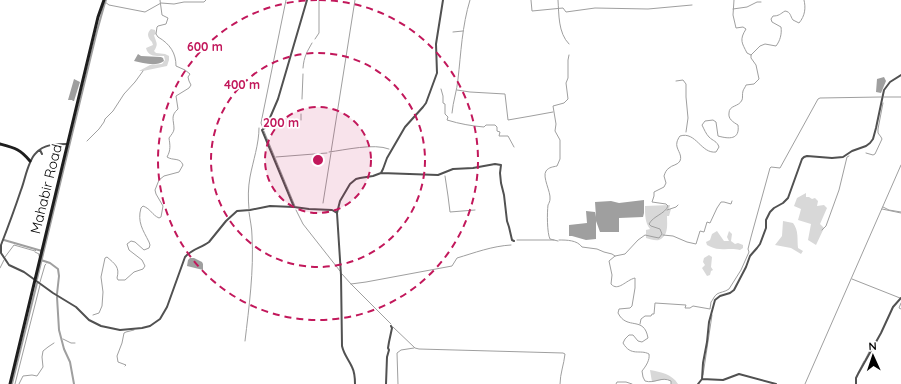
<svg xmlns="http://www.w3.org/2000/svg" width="901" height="384" viewBox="0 0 901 384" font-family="Quicksand,sans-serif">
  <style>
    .green { fill: #d8d8d8 }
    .water { fill: #9f9f9f }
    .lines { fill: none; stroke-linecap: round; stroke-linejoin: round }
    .stream { stroke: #9f9f9f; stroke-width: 1 }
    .canal { stroke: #9f9f9f; stroke-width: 2 }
    .street { stroke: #515151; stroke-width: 2 }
    .secondary { stroke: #1e1e1e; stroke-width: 3 }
    .ring { fill: none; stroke: #c2185b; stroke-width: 2; stroke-dasharray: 7 5 }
    .labels { text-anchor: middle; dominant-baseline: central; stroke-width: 3.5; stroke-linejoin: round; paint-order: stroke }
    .street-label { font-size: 14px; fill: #000; stroke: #fff }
    .centre { fill: #c2185b; stroke: #fff; stroke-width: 2 }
    .ring-label { font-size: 12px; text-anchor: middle; font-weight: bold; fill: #c2185b; stroke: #fff; stroke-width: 3.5; stroke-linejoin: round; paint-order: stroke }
  </style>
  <rect width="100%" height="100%" fill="#fff"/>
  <!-- green -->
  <path class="green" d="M151,29L155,30L156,34L154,35C156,43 159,43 154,51L156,53L165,54L169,56V60L167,66L143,71H139L150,65L162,64L165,60L164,56C156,56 148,57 146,48L153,45L152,42C148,38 146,34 151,29Z
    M806,193V197H809L812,199L815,198L818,201L817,206L824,205L827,208L820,224L824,228L816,245L808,240L811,224L798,220L800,213L801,209L794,206L797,198Z
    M670,205L669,209H671L669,216H667C667,224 669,236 659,240C655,241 650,239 646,238V230L650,229C645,223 645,214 645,206Z
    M783,221L793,223C799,231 797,239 798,248L803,251L801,254L791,248L775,245L782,236Z
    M717,231L724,241H729L727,237L729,231L732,234L731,241L735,244L738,243L743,245V248L740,250C731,248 728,250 720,249C715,249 711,247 707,245L706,242L710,240L712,234Z
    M709,255L712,257L711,267L713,270L711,271L710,275L707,276L702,268L705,265L703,262L704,258Z
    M650,370C661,372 672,374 678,384H671V381L666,379L652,382Z"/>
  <!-- water -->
  <path class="water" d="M138,54L141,56L161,57L163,58L164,61C156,67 143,63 134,61Z
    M884,77L886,81L881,93L876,92L877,79Z
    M74,79L80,82L74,101H73L72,100H68Z
    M644,200V213L643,217L619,218V232H600L596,221V239L586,240L572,236H569V225L587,223L586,211L595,212L596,217L595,202L611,201L619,203Z
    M190,258H194L202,262L203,264V270L187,266L188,260Z"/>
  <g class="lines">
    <!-- stream -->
    <path class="stream" d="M531,0L532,11L563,8L566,12L595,8L648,9L692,5
      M558,0C559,14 558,33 569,44
      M734,0L733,15L736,28L743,27L746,29C739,40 742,43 747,53L751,55
      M105,2L109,5L145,12L161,3L174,4L184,2H204L206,0
      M733,9L747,7L757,2H761
      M453,32L463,31
      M315,39L319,33V0
      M303,68C304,56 307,52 312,43
      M676,81L683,80L686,84V97L688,118L686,132
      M441,89L443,96V103L445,104V114L448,117L447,120C460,124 472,126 484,127L486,125H495L497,127V131L500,132L499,136H508L514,147
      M457,90L470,92L505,94L508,120L531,116L553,112
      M884,97H901
      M302,99L303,74
      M452,113C453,101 457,91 458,79C461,53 462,26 470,0
      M301,114V120
      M263,128L261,123L286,0
      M264,131L295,206
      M87,141L99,129L104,122L105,119L113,111L124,94L135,82L143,71
      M329,152C345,150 374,143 389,149
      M331,152L355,0
      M866,153L873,155L875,154L882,139L881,137L878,133V129L883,103
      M276,157L327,153
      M445,176L448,196L450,212L475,210
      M323,203L331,153
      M883,207L889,210L901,212
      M249,209C248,198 248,188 250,177C253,161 259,144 259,128
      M882,209L901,213
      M296,210L303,224L340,271
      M667,210L676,207L678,205
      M822,230L826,226L839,190L847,157L849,156
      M663,235L673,236L687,242L696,244L700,231L704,232L707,222L710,223L717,208L721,202H724L731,204L732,201
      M517,240H554
      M559,240C567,240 577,240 582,247L597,249L604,252L612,254L615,256
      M558,241L550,239C547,233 547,213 548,205C549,203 550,201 550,199C551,192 542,177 546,171C549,167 553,167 557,166L560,159V140L555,131L556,124L553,106L564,103L568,99L566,83L568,78V60L569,55
      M35,252L39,254V256
      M5,257L14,245L35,251L36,250
      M0,268L4,260
      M342,274L351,284L391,324
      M852,279L900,298
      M40,282L45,265L46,264
      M351,284L366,282L452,266L457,258C474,253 492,246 511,245
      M901,303L899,308L901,309
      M93,315L99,313L102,306L103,292L101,277L105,258L107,257C115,264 120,267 117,278L118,280H125L134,272L143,269L145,266L142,260L129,250L127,244L131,241L135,242L144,250L149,248L150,245L149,242C143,230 137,222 141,208L143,206C151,209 152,215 159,218L161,217L163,206L156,194L155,190L159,180L164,176L179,172L183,165C180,157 173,161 167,157C171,150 170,145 169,138C171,135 174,132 174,129C174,120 170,116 178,109L176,96L189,88L191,85L189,81L188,77L190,74L185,70L176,66C176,53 170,44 158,37L156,34L157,27L158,26L166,24L168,18L162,15L160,0
      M640,324L641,319L645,316H651L652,314H654L655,303L686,305L685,308H690L693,306L710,309L711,302C713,300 714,296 717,294C720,292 725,292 729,289L741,270L749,252L748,249L751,237L770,168L771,167L780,168L818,99L820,98L881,97
      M393,327L415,348L419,349L563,353L565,354C564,364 560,374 560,384
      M63,339L71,343H75
      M245,341C249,307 254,271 252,236C252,228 250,220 249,212
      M865,360L872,346
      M125,366L126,365L118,362L117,356L122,343L124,333L126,332L134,330
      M858,373L864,361
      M703,375L712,315
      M15,384L40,285
      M19,384L23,376L32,375L37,376L43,367L42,357L43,351L48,347L54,343
      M398,384L397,353L401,350L414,348
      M616,384L617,382H626L632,384
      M671,384V381C661,376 655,384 645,381L643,377L642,371C646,366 650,360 649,354C640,349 631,357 623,343L625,339L629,335H633L638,341L642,342L648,338C644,315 627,331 618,313L619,309L630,308L632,306L635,288V278C626,280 618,292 611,284L612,275L609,261L615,256L625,254L638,240L645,235L654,237L659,238L662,234L660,229L651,226L649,224C653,216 665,214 668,206L666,204L652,202L654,196V192L664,187L666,183L664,176C665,173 666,170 669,168C672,165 678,165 680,161C683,154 675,149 677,142C677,141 679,137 680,136C696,131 701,154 716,152L719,147C717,141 713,141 709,137C706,134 704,129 702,125L705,121L713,120L716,122L718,136C729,139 740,140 738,125C733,122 728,119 729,113C729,105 739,107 742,100C743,98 742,94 743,91C743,90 746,86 746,85L754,84L759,79L756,65L751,58V55L760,46L765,44L776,46C780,41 782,34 781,27L772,22L771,19L773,16C779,16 780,14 785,11C791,12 790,16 793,20L799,23C805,16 806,8 804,0
      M805,384L901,165"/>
    <!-- canal -->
    <path class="canal" d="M4,240L42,251
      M41,260L50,263L58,269L59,276L57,294
      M37,279L97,31L104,6L106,0
      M57,297L59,330L64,349L70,362L74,384
      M12,384L37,283"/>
    <!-- street -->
    <path class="street" d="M307,0L278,99L266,127L262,130L294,207L309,209L332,210L337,213L341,275L342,346C344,355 349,360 352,367C355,373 355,378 355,384
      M67,144C56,144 44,144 36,153C28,160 25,180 21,190C15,208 8,227 1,245V253L9,265L24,272L53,293L76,307L89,320L101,326L120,330L142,328L150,326L160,319L167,307L185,257C192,249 201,248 209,242L226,221L237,211L250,210L270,206L294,207
      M40,150L42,154
      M381,173L438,175L453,169L473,168L495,164L501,165L500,173L501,183L504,195L507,221L509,227L512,240L514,241
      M337,213L340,201L350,184L356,179L360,178L373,176L381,173L383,169L387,158L405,127L423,107L426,103L437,73L436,44L443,0
      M702,379L703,363L707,342L709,322L715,300L720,296L730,293L734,290L746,267L750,256L757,248L760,244L766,228V220L770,212L774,208L783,203L788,198L802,159L804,157L807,156L832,158L843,157L852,151L866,146L870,143L873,139L876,128L884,90L890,82L901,75
      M386,384L387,357L389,350L388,348L389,342L392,328L391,326
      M698,384L702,379L723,380L739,374L776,384
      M856,384V378L858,374L881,333L893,307L901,298"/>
    <!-- secondary -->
    <path class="secondary" d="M0,144C15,148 20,149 30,161
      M10,384L98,17L104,0"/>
  </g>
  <!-- distance rings -->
  <circle cx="318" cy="160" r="53" fill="#c2185b" fill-opacity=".12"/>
  <g class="ring">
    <circle cx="318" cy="160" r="53"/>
    <circle cx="318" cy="160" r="107"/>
    <path d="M319 0A160 160 0 1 1 317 0"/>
  </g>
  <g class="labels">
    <!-- street labels -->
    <g class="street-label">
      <text transform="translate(46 189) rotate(-76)">Mahabir Road</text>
    </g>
  </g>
  <circle cx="318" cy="160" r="6" class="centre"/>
  <g class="ring-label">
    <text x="205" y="51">600 m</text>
    <text x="242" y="89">400 m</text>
    <text x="281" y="127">200 m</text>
  </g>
  <!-- north arrow -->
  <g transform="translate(873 356) rotate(357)" stroke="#ffffff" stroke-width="3" paint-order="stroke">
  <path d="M0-3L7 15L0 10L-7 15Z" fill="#000000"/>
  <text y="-6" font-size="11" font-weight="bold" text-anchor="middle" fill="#000000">N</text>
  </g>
</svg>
